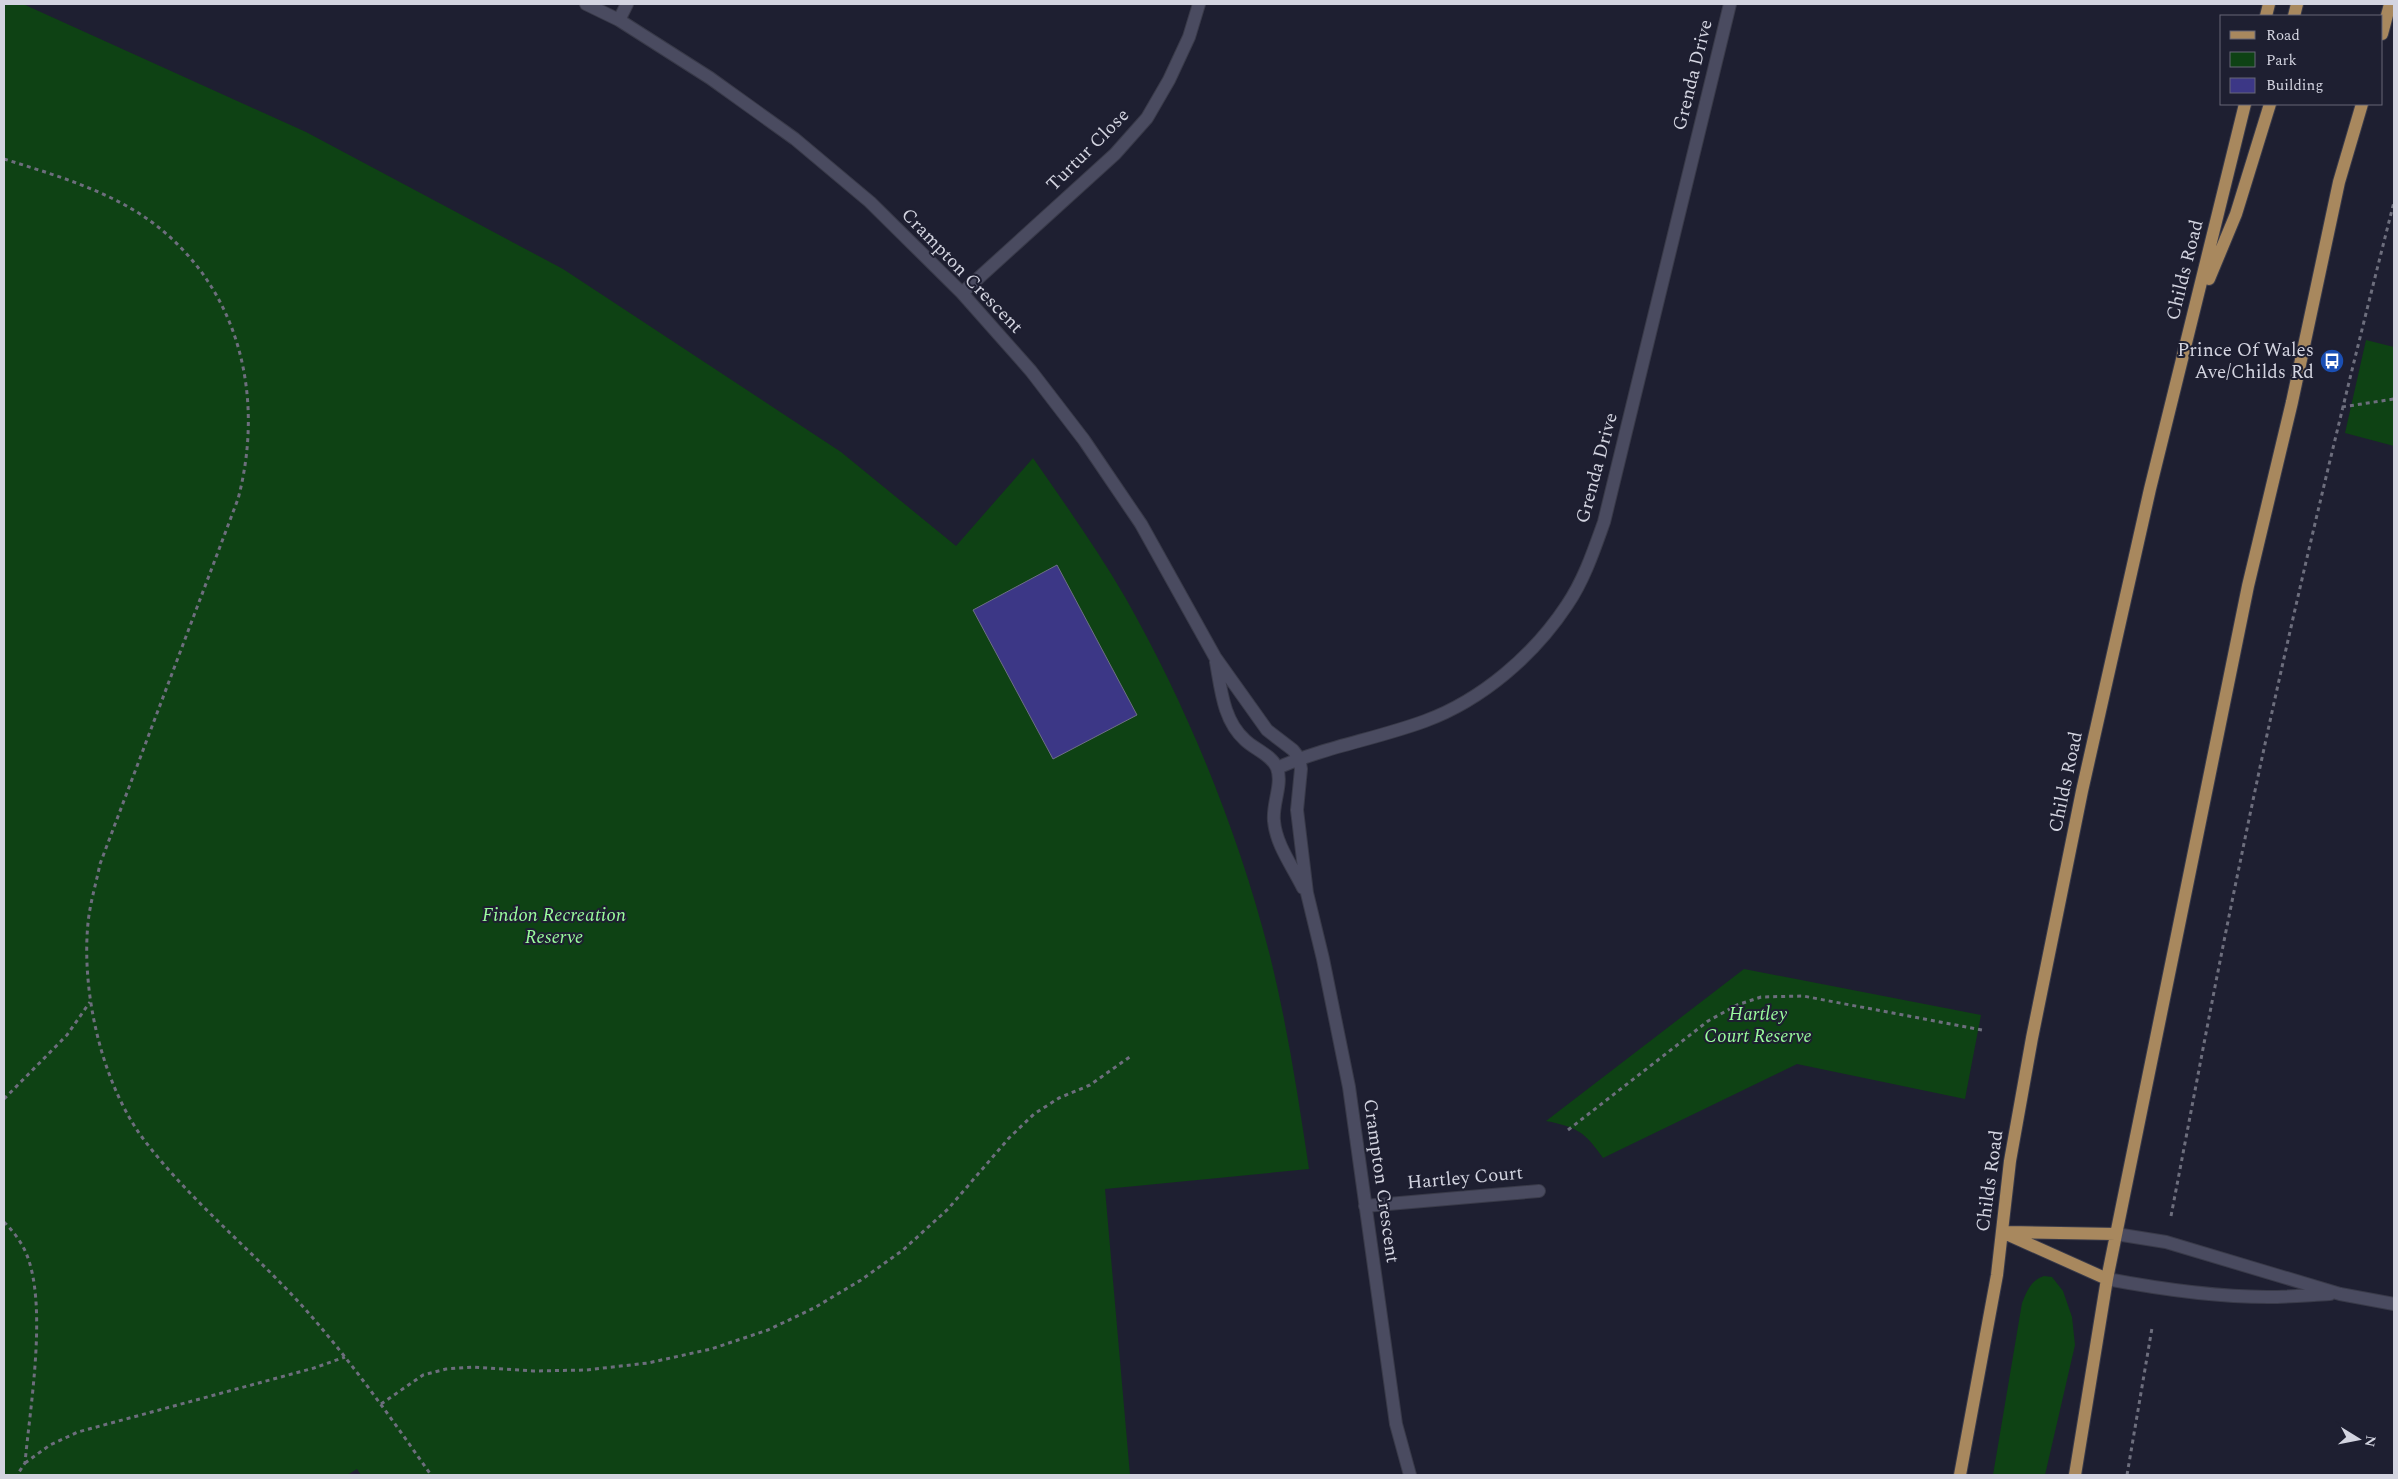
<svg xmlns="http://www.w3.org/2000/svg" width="2398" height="1479" viewBox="0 0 2398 1479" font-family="Spectral,serif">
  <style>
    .green { fill: #0e4214 }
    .building { fill: #3c3786; stroke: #6e7086 }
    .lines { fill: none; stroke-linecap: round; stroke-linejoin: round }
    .minor-casing { stroke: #393a49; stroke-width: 14 }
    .tertiary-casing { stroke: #393a49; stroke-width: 14 }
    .primary-casing { stroke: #393a49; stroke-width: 14 }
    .path { stroke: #6d6e7d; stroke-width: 3; stroke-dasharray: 4 4; stroke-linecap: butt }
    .minor { stroke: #4a4b60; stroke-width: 12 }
    .tertiary { stroke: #4a4b60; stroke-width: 12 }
    .primary { stroke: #a8885e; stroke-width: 12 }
    .labels { text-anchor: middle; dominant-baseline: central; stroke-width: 4; stroke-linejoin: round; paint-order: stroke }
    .street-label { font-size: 19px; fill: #d3d4e0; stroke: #1e1f31 }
    .poi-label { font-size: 19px; fill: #d3d4e0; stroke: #1e1f31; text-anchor: end }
    .park-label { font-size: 19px; font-style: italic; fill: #9afc9d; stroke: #1e1f31 }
  </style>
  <rect width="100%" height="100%" fill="#1e1f31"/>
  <!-- green -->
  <path class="green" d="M4,4H23L306,132L563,269L841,452L956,546L1033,458C1065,504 1097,549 1125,597C1187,706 1238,831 1269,952C1287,1023 1298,1096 1309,1169L1105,1189L1130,1475H361L357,1469L347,1475H4Z
    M2366,340L2394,347V446L2345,433Z
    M1744,969L1981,1015L1965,1099L1797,1064L1603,1158C1585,1132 1577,1127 1546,1121Z
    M2044,1276L2052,1277L2063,1291L2072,1317L2075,1345L2045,1475H1993L2022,1303C2027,1291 2031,1280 2044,1276Z"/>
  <!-- building -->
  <path class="building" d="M1057,565L1137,715L1053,759L973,610Z"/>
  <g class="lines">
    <!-- minor casing -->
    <g class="minor-casing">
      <path id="minor" d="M586,4L619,20L710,78L795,139L870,202L962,293L1031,371L1084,440L1141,524L1215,657L1267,730L1293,750L1299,758L1301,769L1297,810L1307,893L1323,959L1349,1087L1396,1424L1410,1475
        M619,20L627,4
        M962,293L1115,154L1147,118L1169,80L1189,37L1199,4
        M1216,662C1221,689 1223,720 1245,740C1254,749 1272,755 1277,768C1283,784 1272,804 1274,821C1276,845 1293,867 1303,888
        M1277,768C1325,747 1376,739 1425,721C1482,700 1534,655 1567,605C1584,580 1594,550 1604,522L1730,4
        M1365,1206L1539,1191"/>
    </g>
    <!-- tertiary casing -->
    <g class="tertiary-casing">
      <path id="tertiary" d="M2116,1234L2166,1242L2340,1294L2394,1304
        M2107,1279C2160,1289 2214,1297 2268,1297C2289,1297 2310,1295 2330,1294"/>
    </g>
    <!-- primary casing -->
    <g class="primary-casing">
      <path id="primary" d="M2266,16L2269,4
        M2294,16L2297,4
        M2382,34L2390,4
        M2209,279L2236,214L2270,104
        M2002,1232L2107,1279
        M2007,1232L2116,1234
        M1960,1475L1997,1275L2010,1161L2032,1038L2082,791L2150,489L2245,104
        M2075,1475L2107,1279L2248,586L2292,402L2339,182L2362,104"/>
    </g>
    <!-- path -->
    <path class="path" d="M4,159C55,175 110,191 153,223C240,289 265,397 238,499L100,864C96,884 90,903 88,923C81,995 103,1089 148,1145C195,1205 255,1253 305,1309C351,1361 391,1418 431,1475
      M2342,407L2394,399
      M4,1099L67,1035L90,1002
      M1568,1130L1708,1021L1737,1005L1761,997L1803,996L1982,1030
      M2171,1216C2194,1097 2216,977 2241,858C2286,638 2339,419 2394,202
      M4,1222C12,1230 21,1241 26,1253C48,1304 30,1407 25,1463L17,1475
      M381,1404L423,1375L446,1369L473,1367L533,1371L586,1370L648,1363L711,1349L768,1330L814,1308L861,1280L903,1250L948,1209L1009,1138L1034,1114L1059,1098L1090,1085L1131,1056
      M25,1463L50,1445L78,1432L314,1368L345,1357
      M2127,1475L2152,1328"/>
    <!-- minor -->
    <use href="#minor" class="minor"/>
    <!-- tertiary -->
    <use href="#tertiary" class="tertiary"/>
    <!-- primary -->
    <use href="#primary" class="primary"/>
  </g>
  <!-- icons -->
  <defs>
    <g id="bus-disc" transform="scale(1.25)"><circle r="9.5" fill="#1a4fb4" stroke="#1e1f31"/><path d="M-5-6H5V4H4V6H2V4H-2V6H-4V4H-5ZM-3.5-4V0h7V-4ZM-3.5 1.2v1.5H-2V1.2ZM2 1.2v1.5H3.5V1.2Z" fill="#fff"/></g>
  </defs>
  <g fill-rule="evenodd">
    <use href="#bus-disc" x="2332" y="361"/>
  </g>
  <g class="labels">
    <!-- street labels -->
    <g class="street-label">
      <text transform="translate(1693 75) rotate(-76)">Grenda Drive</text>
      <text transform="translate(1088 150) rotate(-45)">Turtur Close</text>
      <text transform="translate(2185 270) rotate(-76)">Childs Road</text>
      <text transform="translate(962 271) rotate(46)">Crampton Crescent</text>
      <text transform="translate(1597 468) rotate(-75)">Grenda Drive</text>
      <text transform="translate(2066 782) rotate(-78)">Childs Road</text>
      <text transform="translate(1465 1178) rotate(-5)">Hartley Court</text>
      <text transform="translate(1381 1181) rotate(82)">Crampton Crescent</text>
      <text transform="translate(1990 1181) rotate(-82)">Childs Road</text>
    </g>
    <!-- poi labels -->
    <g class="poi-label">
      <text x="2314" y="350">Prince Of Wales<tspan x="2314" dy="22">Ave/Childs Rd</tspan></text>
    </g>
    <!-- park labels -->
    <g class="park-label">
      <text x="554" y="915">Findon Recreation<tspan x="554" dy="22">Reserve</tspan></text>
      <text x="1758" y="1014">Hartley<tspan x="1758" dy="22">Court Reserve</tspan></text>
    </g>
  </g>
  <!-- border -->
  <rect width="2398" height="1479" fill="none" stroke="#d3d4e0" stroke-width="10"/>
  <!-- legend -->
  <rect x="2220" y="15" width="162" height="90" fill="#1e1f31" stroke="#666777"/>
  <rect x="2230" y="31" width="25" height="8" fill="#a8885e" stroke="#666777"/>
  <text x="2266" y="40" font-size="15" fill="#d3d4e0">Road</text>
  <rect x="2230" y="52" width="25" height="15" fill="#0e4214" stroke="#666777"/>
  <text x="2266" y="65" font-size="15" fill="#d3d4e0">Park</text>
  <rect x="2230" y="78" width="25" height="15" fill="#3c3786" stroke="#666777"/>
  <text x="2266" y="90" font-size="15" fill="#d3d4e0">Building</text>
  <!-- north arrow -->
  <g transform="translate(2358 1439) rotate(100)" stroke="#1e1f31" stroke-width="4" paint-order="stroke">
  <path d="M0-4L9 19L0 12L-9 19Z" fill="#d3d4e0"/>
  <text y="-8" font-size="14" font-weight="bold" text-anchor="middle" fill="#d3d4e0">N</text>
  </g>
</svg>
